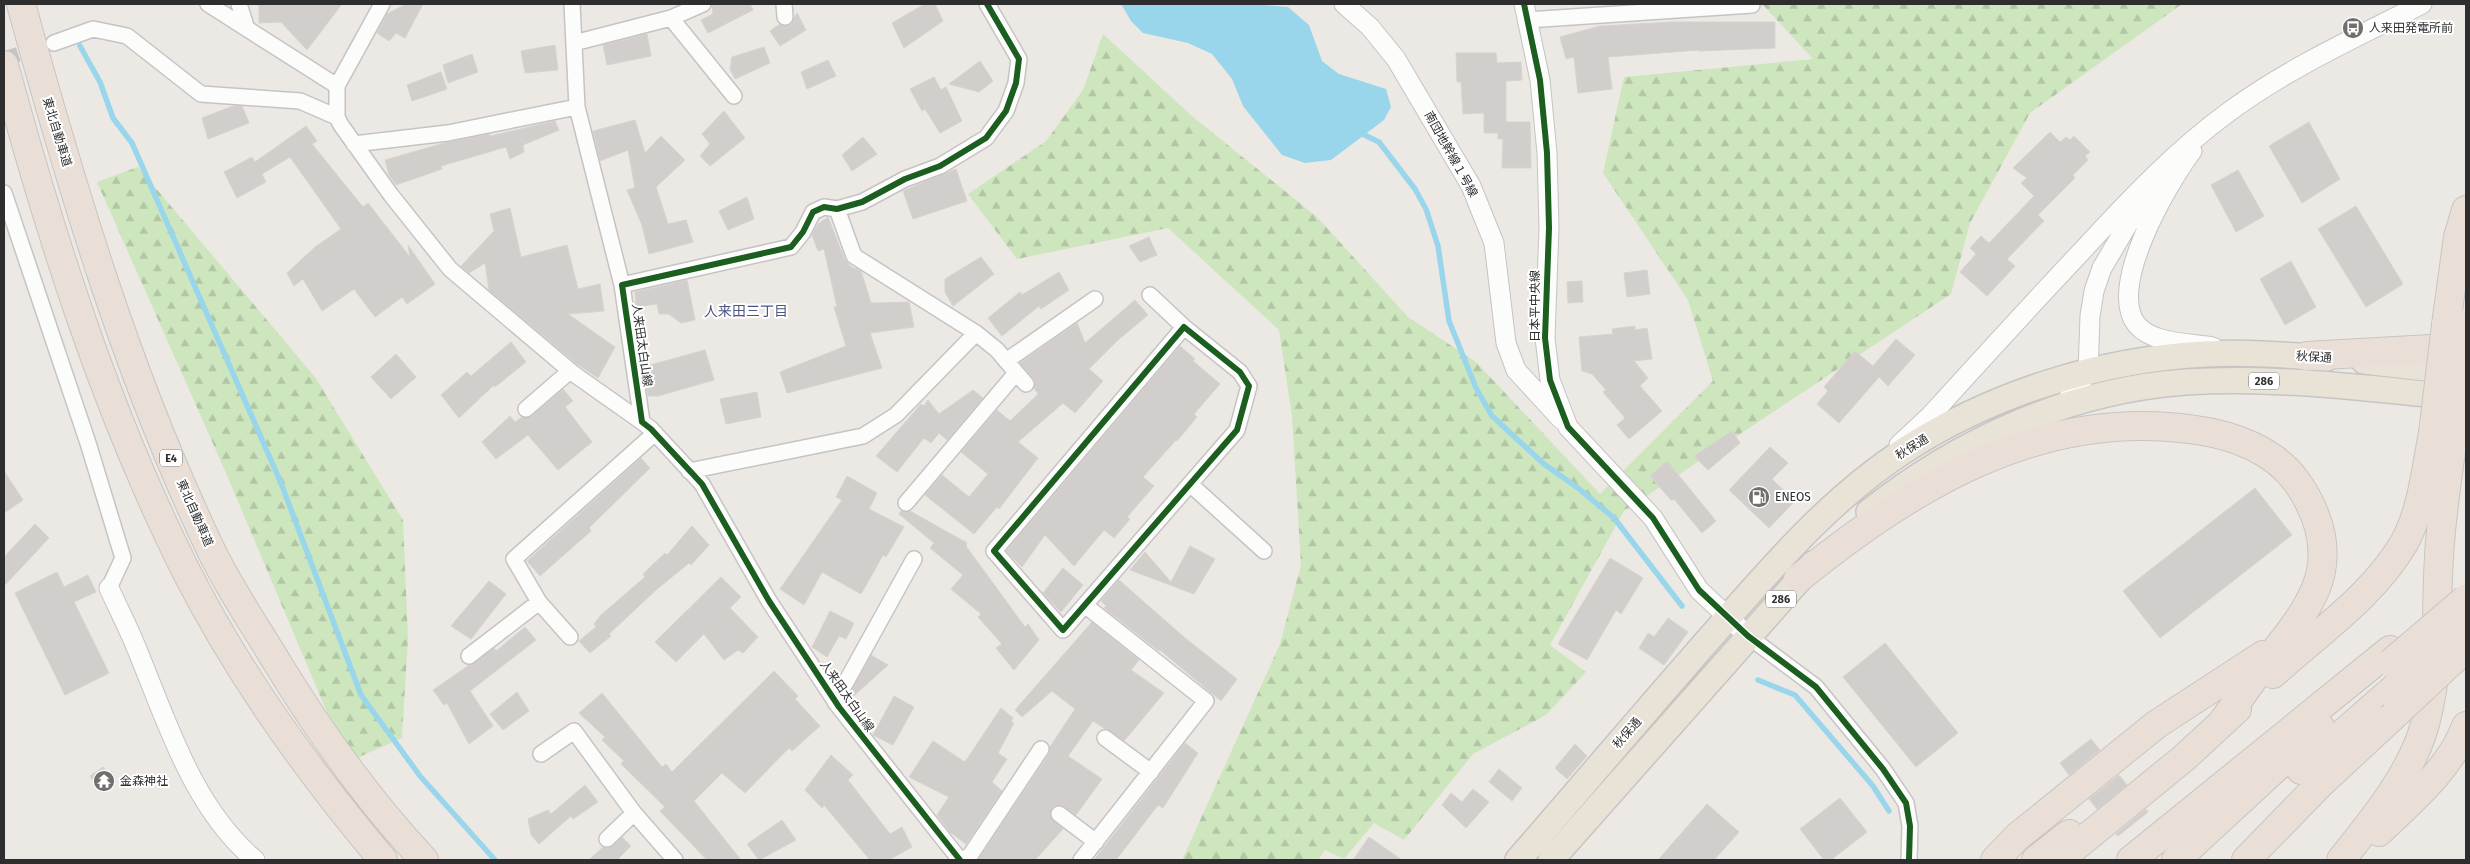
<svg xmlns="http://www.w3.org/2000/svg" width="2470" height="864" viewBox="0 0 2470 864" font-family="'Fira Sans','Noto Sans JP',sans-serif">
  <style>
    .forest { fill: url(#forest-firs) }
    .water { fill: #99d6ec }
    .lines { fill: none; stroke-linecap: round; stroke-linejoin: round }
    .stream { stroke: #99d6ec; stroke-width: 5.5 }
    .building { fill: #d1cecb; stroke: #d7d4d0 }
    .minor-tunnel { stroke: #c6c3c0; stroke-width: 15; stroke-dasharray: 15 8; stroke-linecap: butt }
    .minor-casing { stroke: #c5c4c5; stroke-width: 18 }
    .tertiary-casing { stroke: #c5c4c5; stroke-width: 21 }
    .trunk-casing { stroke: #c6c5c4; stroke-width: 28 }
    .motorway-casing { stroke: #c6c5c4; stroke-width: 30 }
    .minor { stroke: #fcfcfb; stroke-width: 15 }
    .tertiary { stroke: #fcfcfb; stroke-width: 19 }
    .trunk { stroke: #e9e2d6; stroke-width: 25 }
    .motorway { stroke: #eadfd6; stroke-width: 28 }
    .motorway-bridge-casing { stroke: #c6c5c4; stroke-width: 30; stroke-linecap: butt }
    .motorway-bridge { stroke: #eadfd6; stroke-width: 28 }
    .cycleway-casing { stroke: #fff; stroke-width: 9 }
    .cycleway { stroke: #1b5e20; stroke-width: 6 }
    .labels { text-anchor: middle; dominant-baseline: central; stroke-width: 4; stroke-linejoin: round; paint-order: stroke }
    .shield { fill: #fff; stroke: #6d6d6d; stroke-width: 1 }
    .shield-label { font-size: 11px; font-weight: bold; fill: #2e2e2e }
    .poi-label { font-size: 12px; fill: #2e2e2e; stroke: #fff; text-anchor: start }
    .street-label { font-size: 12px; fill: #2e2e2e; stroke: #fff }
    .neighbourhood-label { font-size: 14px; fill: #4d5680; stroke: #fff }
  </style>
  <defs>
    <pattern id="forest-firs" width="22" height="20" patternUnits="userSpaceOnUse" patternTransform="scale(1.25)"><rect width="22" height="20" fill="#cee6be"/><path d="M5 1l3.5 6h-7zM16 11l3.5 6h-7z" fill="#b1c6a4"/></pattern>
  </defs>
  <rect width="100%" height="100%" fill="#ece8e4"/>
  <!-- forest -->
  <path class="forest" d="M1762,4H2182L2030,113L1970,223L1951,294L1624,511L1550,645L1586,672L1546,715L1473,754L1404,840L1374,823L1344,859L1325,850L1318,860H1182L1280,644L1301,565L1292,416L1279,330L1168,228L1017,259L968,194L1046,141L1083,90L1103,34L1193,117L1317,217L1408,317L1476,362L1600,494L1713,381L1688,300L1603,173L1624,77L1813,59Z
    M138,167L315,377L403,520L408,638L402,738L348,762L226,473L97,182Z"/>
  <!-- water -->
  <path class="water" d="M1121,4H1252L1288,7L1309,25L1322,61L1339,74L1386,89L1391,107L1384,120L1331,160L1305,163L1282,155L1243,106L1232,79L1212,54L1188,43L1143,33L1131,21Z"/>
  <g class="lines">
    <!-- stream -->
    <path class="stream" d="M80,46L100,82L113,118L132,143L281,483L361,695L420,776L495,860
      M1358,132L1379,142L1415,189L1426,209L1438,246L1449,321L1476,388L1492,416L1544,464L1578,488L1614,518L1682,606
      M1758,680L1795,695L1873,786L1889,811"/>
  </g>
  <!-- building -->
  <path class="building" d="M259,4H342L307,50L281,22L259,23Z
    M406,4H423L405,38L396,33L389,41L377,33L387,14Z
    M712,4H750L753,10L708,33L701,20L713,14Z
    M925,4H935L943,21L904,48L892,23Z
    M797,13L806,30L780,46L770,31L780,24L790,25Z
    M1673,22H1775V48L1699,51V50L1608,57L1612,89L1578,93L1574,57L1566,59L1560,37L1600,26Z
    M647,34L651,56L607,65L603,45Z
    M555,45L558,70L525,73L521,51Z
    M764,47L770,63L735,79L730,69L732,57Z
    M1456,53H1496L1497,63L1521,62L1522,80L1506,81V122H1530L1531,168H1502L1503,139H1498V133H1484V113L1463,114L1461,82H1457Z
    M472,54L478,72L448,83L443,65Z
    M828,60L836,76L807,89L801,72Z
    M980,61L993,81L979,92L949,84Z
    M441,72L447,89L412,101L407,85Z
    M934,77L941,90L946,87L962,121L940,133L925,109L922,111L910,89Z
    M233,106H242L249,123L208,139L202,118Z
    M724,111L745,138L710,166L700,156L710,144L702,134Z
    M635,120L645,153L661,136L685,160L656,187L668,224L686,220L693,242L649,254L642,225L627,190L635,188L628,150L600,161L593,131Z
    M555,121L559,130L523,145L524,152L510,159L506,147L441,166L442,169L396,185L389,175L385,160L448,142L489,134L490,136Z
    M2309,122L2340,179L2302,203L2269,146Z
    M306,126L317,141L312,144L363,207L368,203L410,257L408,245L435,284L407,304L402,297L375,317L354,289L322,311L303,279L294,286L287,273L315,247L341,229L290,157L262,174L266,182L237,198L224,172L252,157L255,162Z
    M2050,132L2060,142L2066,137L2070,140L2074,136L2090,152L2085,156L2088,160L2073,175L2075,178L2038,215L2044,221L2007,259L2015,266L1987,296L1960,272L1976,254L1970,248L1981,236L1989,243L2034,196L2021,183L2027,178L2013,168Z
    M863,137L877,154L852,171L842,155Z
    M956,169L967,201L913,219L903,191Z
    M2238,170L2264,216L2236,232L2211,185Z
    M747,197L754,219L728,230L719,211Z
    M2356,206L2403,284L2366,307L2318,229Z
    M510,208L521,257L567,245L578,289L600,284L604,311L568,314L615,347L598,378L577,364L489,290L485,263L469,273L461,266L494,231L490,214Z
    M828,217L845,260L851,267L861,271L871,303L909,302L914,327L870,333L882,368L787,393L780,372L846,346L834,307H837L824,249L818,251L812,235L818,224Z
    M1149,237L1157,255L1140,262L1129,246Z
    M981,257L994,274L953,306L945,292V279Z
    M2291,261L2316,307L2285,325L2260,279Z
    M1647,270L1650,294L1627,297L1624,273Z
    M1059,272L1069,290L1041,309L1039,306L1002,336L988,318L1020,292L1022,295Z
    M687,280L695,320L681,323L669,314H659L657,304L636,307L635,292Z
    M1582,281L1583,302L1568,303L1567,282Z
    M1135,300L1148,315L1118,340L1089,369L1103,381L1075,413L1063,403L1018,442L1038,458L999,509L997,507L974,534L925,495L942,475L969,497L988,474L961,452L997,410L1010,421L1038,394L1034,388L1033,378L1020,363L1077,323L1085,343Z
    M1635,326V330L1647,328L1652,359L1634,361L1648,378L1640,386L1662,411L1629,439L1617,425L1625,418L1603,392L1606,390L1592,374L1582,371L1579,337L1613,334L1612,329Z
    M1896,339L1915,355L1888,386L1879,377L1839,423L1817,404L1828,391L1824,387L1855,351L1873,366Z
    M511,342L526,362L495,387L494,385L459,418L441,395L467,372L471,376Z
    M1180,346L1195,359L1193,361L1220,384L1194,414L1197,417L1177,441L1176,440L1143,477L1154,486L1127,517L1130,519L1114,538L1104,530L1074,566L1045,535L1022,567L1006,551Z
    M705,350L714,380L658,396H648L643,367Z
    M396,354L416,377L391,399L371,377Z
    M563,389L573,401L565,407L592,442L558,470L528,435L496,459L482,442L510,416L515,422L522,417L532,416Z
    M973,390L983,398L947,440L939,433L931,443L924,438L897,472L876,456L921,404L924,406L928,400L939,414Z
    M757,392L761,417L726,424L720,399Z
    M1732,431L1740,443L1708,470L1694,456Z
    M1770,447L1788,463L1772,479L1795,501L1769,528L1729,490Z
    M641,458L650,468L589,528L591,531L540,576L527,561Z
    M1667,461L1716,521L1702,533L1674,499L1672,501L1650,476Z
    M4,471L23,500L4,513Z
    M847,476L877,493L869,509L904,527L886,557L883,555L861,594L822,572L804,605L780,589L842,500L836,497Z
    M2255,488L2292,535L2160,638L2123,591Z
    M901,511H910L967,543L966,546L1025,627L1028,624L1039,640L1014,670L996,648L1002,644L978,617L981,614L951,589L963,575L930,548L934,543L899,514Z
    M35,524L49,538L4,586V557Z
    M692,526L709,545L691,565L689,563L656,590L609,634L611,636L590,653L579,641L596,627L594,624L601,615L645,577L643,574L665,553L667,555Z
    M1190,546L1215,559L1194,594L1130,570L1145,552L1171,582Z
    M1610,558L1643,578L1621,614L1616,610L1587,660L1558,644Z
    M1063,568L1083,585L1061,612L1043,593Z
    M57,572L64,587L88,575L96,592L74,602L109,673L65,695L15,593Z
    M721,577L741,597L730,608L758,637L743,653L738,650L724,660L704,634L676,662L655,642Z
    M1119,580L1185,638L1237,679L1221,701L1160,650L1159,651L1104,608L1106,606L1101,601Z
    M489,581L506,594L471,639L451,626Z
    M830,611L854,623L846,639L839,636L827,657L812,647Z
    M1668,618L1688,632L1664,665L1639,648L1648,633L1654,637Z
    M1092,622L1139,660L1131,670L1164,693L1124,741L1093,721L1068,756L1102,779L1076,815L1061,805L1052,808L1051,818L1063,829L1035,860H978L1049,754L1050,747L1075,709L1052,691L1022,717L1015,710Z
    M525,627L536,640L470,691L493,726L469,744L447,703L444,705L433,690L494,648L496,651Z
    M1885,643L1958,733L1916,767L1843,677Z
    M871,655L888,665L847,702L846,701Z
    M774,671L798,696L795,699L820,726L792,751L789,748L745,793L722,773L694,801L741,860H707L660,811L665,807L621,764L624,761L602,740L605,737L579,713L602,693L662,767L666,764L672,772Z
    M517,692L529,711L503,730L490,714Z
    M894,696L914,707L893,745L873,735Z
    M1001,708L1013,718L1011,722L1014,723L998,753L1007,759L992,782L1002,791L966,844L950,832L937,815L949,797L909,777L933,741L965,762Z
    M2091,739L2100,750L2069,775L2060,763Z
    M1185,743L1198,753L1163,808L1158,805L1116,860H1094Z
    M1575,744L1587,756L1567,779L1555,768Z
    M831,755L853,775L848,780L890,834L902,827L912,847L889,860H870L824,805L822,808L805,790Z
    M103,767L114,783L100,792L90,776Z
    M1499,769L1522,788L1512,801L1489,782Z
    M2119,775L2127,785L2097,809L2089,799Z
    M585,785L598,802L573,819L571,816L539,844L531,835L528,819L548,810L551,814Z
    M1473,789L1489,802L1466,828L1442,805L1451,793L1462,802Z
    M1840,798L1867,832L1831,860H1824L1800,829Z
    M1707,804L1739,832L1714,860H1658Z
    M2146,809L2148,812L2118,836L2116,834Z
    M782,820L796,840L759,860L747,844Z
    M622,837L631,846L617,860H589L603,847L610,848Z
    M1369,837L1402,860H1353Z"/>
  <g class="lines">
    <!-- minor-tunnel -->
    <path class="minor-tunnel" d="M4,59L40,47"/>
    <!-- minor casing -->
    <g class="minor-casing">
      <path id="minor" d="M208,4L337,86V117L341,125L391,195L450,269L574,374L642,422
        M239,4L247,29
        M572,4L577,107L622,285
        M784,4L785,17
        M671,18L734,96
        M1527,20L1752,5
        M54,43L93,29L127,36L201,94L300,101L337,117
        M574,43L671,18L703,4
        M337,86L382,4
        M354,144L448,133L577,107
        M4,193L88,443L123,558L109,588
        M1150,295L1184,327
        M1184,327L1240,372L1249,386L1237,430L1063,630L994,551Z
        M976,333L997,350L1026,384
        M1006,361L1095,299
        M526,409L570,371
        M689,471L863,436L896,415L976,333L854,256L837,209
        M1190,484L1264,551
        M906,503L1016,373
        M1748,636L1816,687L1883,769L1906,803L1910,826L1909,860
        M570,637L539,602L514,559L655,433
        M469,656L539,602
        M835,702L914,559
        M1105,738L1151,772
        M541,754L574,731L634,813L675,860
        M1059,814L1096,842
        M607,839L634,813
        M960,860L839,707L769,601L702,484L651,429L642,422L622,285L791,247L803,232L813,212L824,207L837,209L862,202L905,179L940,166L986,138L1006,111L1016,83L1019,59L987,4
        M964,860L971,854L1041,749
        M1081,860L1206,701L1086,606"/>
    </g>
    <!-- tertiary casing -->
    <g class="tertiary-casing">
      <path id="tertiary" d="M1344,4L1370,27L1396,59L1471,186L1494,243L1506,343L1516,370L1561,419
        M1524,4L1540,80L1547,153L1549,228L1545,338L1550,380L1568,427L1653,518L1699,590L1748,636
        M2192,151C2168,183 2106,288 2137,325C2153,344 2190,343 2213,347
        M2063,406L2088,372L2090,316L2094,291L2102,268L2128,224L2158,187
        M1899,445L1930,416C1980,361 2031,305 2082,251C2128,201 2175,151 2230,111C2290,67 2357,37 2422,4
        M109,588C118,608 128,627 136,647C167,721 192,807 255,860"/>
    </g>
    <!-- trunk casing -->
    <g class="trunk-casing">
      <path id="trunk" d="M2364,361L2461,372
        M1869,512C1960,440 2070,390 2186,382C2277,376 2368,389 2458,397
        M1518,860C1584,784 1649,707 1716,631C1774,565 1831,498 1905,450C1993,393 2102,359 2206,354C2246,352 2287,355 2327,358
        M1551,860L1813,564"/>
    </g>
    <!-- motorway casing -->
    <g class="motorway-casing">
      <path id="motorway" d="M21,4C72,189 127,374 210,548C229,588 255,626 278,664C320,733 369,801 424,860
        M4,65C51,237 105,409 185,569C238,674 307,770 383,860
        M2446,325L2458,237L2466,210
        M2307,356L2466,347
        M1798,579C1913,485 2042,407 2196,430C2233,435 2274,450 2297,482C2319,514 2331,550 2316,588C2303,619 2280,644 2260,670C2247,687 2236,704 2223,721
        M2273,674C2318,633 2373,596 2404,543C2422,511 2426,469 2433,433
        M2301,770L2390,692
        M2379,832C2410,802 2451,768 2466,726
        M1995,860L2017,837L2157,724L2263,655
        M2036,860L2069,834
        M2059,860L2184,758L2237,709
        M2131,860L2390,650
        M2176,860L2320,727
        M2246,860L2320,784L2391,718
        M2341,860C2371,822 2404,783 2421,737C2441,679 2435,617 2439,557C2441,516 2448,476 2453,436"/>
    </g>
    <!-- minor -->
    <use href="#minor" class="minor"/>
    <!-- tertiary -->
    <use href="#tertiary" class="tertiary"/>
    <!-- trunk -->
    <use href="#trunk" class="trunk"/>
    <!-- motorway -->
    <use href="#motorway" class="motorway"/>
    <!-- motorway-bridge casing -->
    <g class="motorway-bridge-casing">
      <path id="motorway-bridge" d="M2433,433L2446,325
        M2453,436L2466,324
        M2391,663L2466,599
        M2390,692L2466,626
        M2391,718L2466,648"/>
    </g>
    <!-- motorway-bridge -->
    <use href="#motorway-bridge" class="motorway-bridge"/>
    <!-- cycleway casing -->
    <g class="cycleway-casing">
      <path id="cycleway" d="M1524,4L1540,80L1547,153L1549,228L1545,338L1550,380L1568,427L1653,518L1699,590L1748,636L1816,687L1883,769L1906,803L1910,826L1909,860
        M1184,327L1240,372L1249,386L1237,430L1063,630L994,551Z
        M960,860L839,707L769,601L702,484L651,429L642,422L622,285L791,247L803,232L813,212L824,207L837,209L862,202L905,179L940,166L986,138L1006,111L1016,83L1019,59L987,4"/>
    </g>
    <!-- cycleway -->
    <use href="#cycleway" class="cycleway"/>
  </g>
  <!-- icons -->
  <defs>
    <g id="bus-disc" transform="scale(1.125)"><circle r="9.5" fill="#706f6e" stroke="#fff"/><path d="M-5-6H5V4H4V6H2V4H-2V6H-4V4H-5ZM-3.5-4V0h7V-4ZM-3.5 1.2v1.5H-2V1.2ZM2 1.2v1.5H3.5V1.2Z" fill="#fff"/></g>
    <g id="fuel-disc" transform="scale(1.125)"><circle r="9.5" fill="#706f6e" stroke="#fff"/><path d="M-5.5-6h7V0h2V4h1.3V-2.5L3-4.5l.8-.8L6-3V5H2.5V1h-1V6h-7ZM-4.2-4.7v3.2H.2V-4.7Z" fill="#fff"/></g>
    <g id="temple-disc" transform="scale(1.125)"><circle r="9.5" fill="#706f6e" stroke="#fff"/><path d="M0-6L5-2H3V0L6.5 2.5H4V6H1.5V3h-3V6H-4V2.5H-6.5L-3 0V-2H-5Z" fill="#fff"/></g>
  </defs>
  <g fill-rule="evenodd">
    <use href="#bus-disc" x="2353" y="28"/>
    <use href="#fuel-disc" x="1759" y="497"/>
    <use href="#temple-disc" x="104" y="781"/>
  </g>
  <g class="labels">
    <!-- shield labels -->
    <g class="shield">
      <rect x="2249" y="372.5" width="30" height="17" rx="4"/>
      <rect x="160" y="449.5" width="22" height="17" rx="4"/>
      <rect x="1766" y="590.5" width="30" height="17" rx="4"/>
    </g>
    <g class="shield-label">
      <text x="2264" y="381">286</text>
      <text x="171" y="458">E4</text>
      <text x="1781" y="599">286</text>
    </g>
    <!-- poi labels -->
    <g class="poi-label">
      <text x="2369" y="28">人来田発電所前</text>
      <text x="1775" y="497">ENEOS</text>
      <text x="120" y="781">金森神社</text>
    </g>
    <!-- street labels -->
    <g class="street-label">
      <text transform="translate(57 132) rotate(73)">東北自動車道</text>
      <text transform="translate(1451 154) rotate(61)">南団地幹線１号線</text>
      <text transform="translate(1535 306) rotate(-90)">日本平中央線</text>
      <text transform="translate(642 345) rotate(82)">人来田太白山線</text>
      <text transform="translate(2314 357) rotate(3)">秋保通</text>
      <text transform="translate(1912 447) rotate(-32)">秋保通</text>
      <text transform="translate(195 513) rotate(66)">東北自動車道</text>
      <text transform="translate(847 696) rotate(55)">人来田太白山線</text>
      <text transform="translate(1627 733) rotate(-49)">秋保通</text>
    </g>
    <!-- neighbourhood labels -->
    <g class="neighbourhood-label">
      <text x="746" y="311">人来田三丁目</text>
    </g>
  </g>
  <!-- border -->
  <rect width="2470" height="864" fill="none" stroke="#2e2e2e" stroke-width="10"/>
</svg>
